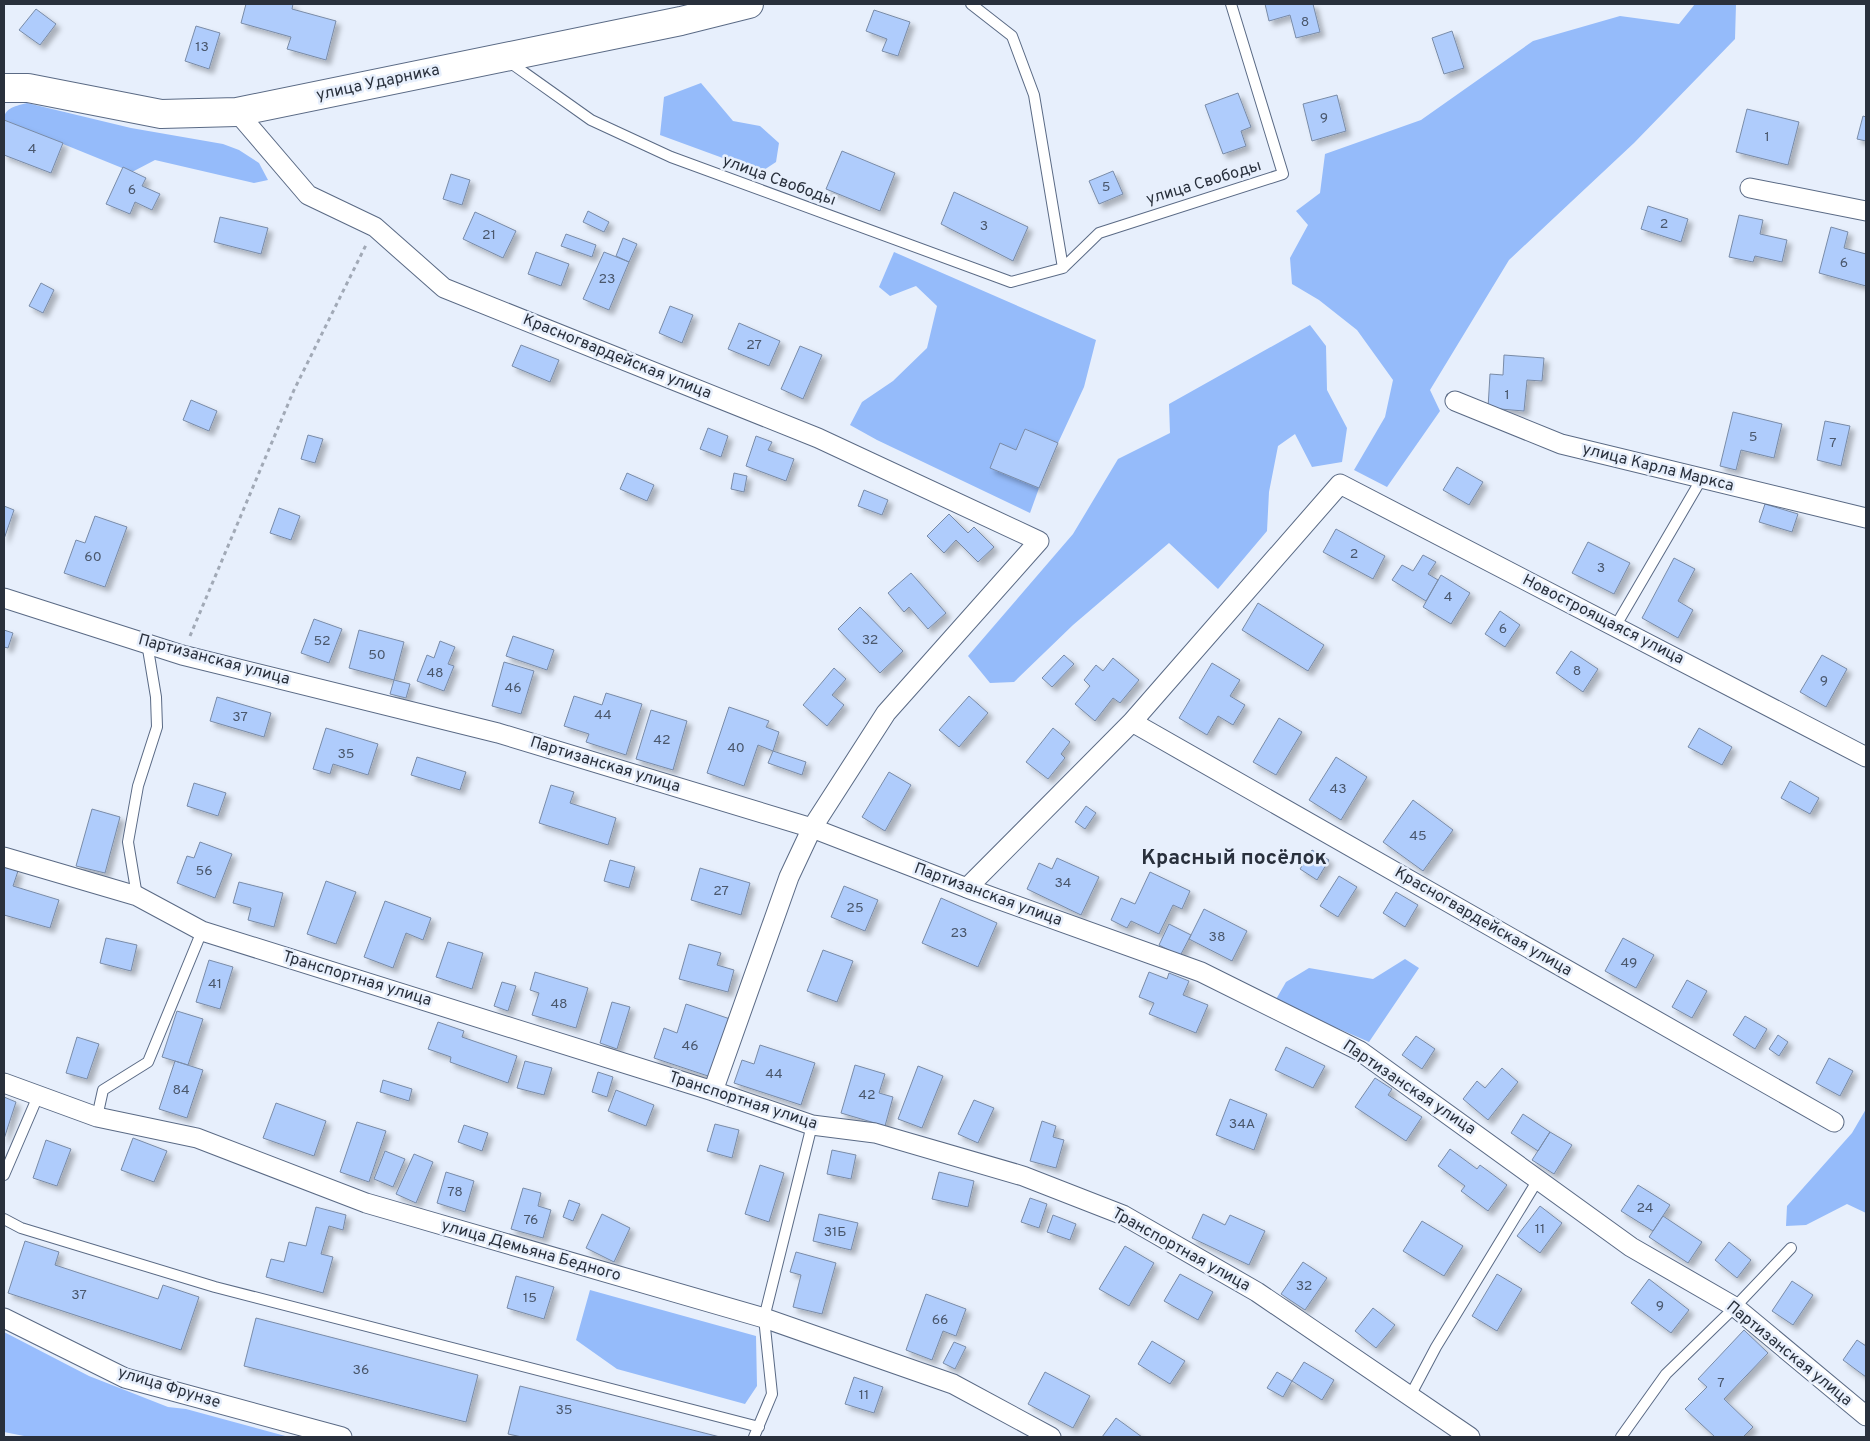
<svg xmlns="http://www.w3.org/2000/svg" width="1870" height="1441" viewBox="0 0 1870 1441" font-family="Overpass,sans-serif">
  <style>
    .green { fill: #98bdfd }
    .forest { fill: #95bbfa }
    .building { fill: #afccfc; stroke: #798ba7; filter: url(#shadow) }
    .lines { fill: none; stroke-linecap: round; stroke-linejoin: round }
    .lane-casing { stroke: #5a6a85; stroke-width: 12 }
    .street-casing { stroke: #5a6a85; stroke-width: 21 }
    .primary-casing { stroke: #5a6a85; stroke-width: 30 }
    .path { stroke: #a1a9b6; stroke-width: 3; stroke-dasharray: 4 4; stroke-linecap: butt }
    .lane { stroke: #fff; stroke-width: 10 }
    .street { stroke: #fff; stroke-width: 19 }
    .primary { stroke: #fff; stroke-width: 28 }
    .labels { text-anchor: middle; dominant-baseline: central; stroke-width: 5; stroke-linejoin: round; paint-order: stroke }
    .number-label { font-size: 14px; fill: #4a576c }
    .street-label { font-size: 16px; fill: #29303c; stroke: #e7effc }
    .district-label { font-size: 21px; font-weight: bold; fill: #29303c; stroke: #e7effc }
  </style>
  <defs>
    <filter id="shadow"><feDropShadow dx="4.5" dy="4.5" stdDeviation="2.5" flood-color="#0004"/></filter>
  </defs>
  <rect width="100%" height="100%" fill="#e7effc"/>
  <!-- green -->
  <path class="green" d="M4,1332L89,1376L168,1407L186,1409L289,1437H29L4,1432Z"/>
  <!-- forest -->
  <path class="forest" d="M1695,4H1736L1735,39L1634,143L1509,260L1430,390L1440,411L1387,487L1354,470L1385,417L1393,380L1357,330L1319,300L1292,284L1290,258L1308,225L1296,211L1320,193L1325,154L1421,120L1533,41L1620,16L1679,24Z
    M701,83L733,121L760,126L779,143L776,162L761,172L660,135L664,97Z
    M27,103L131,128L223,144L239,150L259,163L268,180L254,183L155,160L132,172L4,120C4,107 17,106 27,103Z
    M894,252L1096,340L1084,387L1058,443L1025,429L1016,450L1000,444L990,468L1039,488L1030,513L877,440L850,425L862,402L893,381L927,348L937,306L916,286L890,296L879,287Z
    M1310,325L1326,346L1327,390L1347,428L1342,462L1312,467L1295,434L1278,446L1269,492L1267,531L1218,589L1169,543L1073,625L1014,682L990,683L968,656L1073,534L1118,459L1170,433L1169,404Z
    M1405,959L1419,968L1369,1042L1275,1001L1286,982L1309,968L1373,979Z
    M1866,1109V1213L1847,1204L1806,1225L1786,1226L1787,1206L1852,1133Z
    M590,1290L756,1336L757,1386L745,1404L617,1369L576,1340Z"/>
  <!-- building -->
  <path class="building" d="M246,4H293L292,9L336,21L326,60L287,49L291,37L241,23Z
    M1265,4H1313L1320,32L1296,38L1290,15L1269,21Z
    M36,9L56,24L40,45L19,30Z
    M874,10L910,22L898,56L882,51L887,39L866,31Z
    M196,26L220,33L209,69L185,61Z
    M1452,31L1464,68L1444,74L1432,38Z
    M1238,93L1251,127L1241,131L1246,146L1223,154L1205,105Z
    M1337,95L1346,131L1312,141L1303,104Z
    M1747,109L1799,122L1788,165L1736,152Z
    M1863,116L1866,117V141L1857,139Z
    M4,120L63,143L51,173L4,155Z
    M842,151L895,173L880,211L826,189Z
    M123,167L146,178L142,186L160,194L152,210L135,202L130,214L106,204Z
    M1113,171L1123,194L1099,204L1089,181Z
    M451,174L470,180L462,205L443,199Z
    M954,192L1028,227L1013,261L941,224Z
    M1648,206L1688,219L1681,242L1641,229Z
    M588,211L609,222L604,232L583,222Z
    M475,212L516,231L503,258L463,239Z
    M1739,215L1763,220L1760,234L1787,240L1782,262L1755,256L1753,262L1729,257Z
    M220,217L268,228L261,254L214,242Z
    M1831,227L1848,232L1844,248L1866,254V286L1819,273Z
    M566,234L596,245L592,257L561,246Z
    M623,238L637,244L629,262L616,256Z
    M536,252L569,264L561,286L528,274Z
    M604,252L629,262L609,310L583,299Z
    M41,283L54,290L43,313L29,306Z
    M670,306L693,315L682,343L659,333Z
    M739,323L780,341L769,366L728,349Z
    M521,345L559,360L550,382L512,366Z
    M800,346L822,355L803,399L781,389Z
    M1504,355L1544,358L1542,381L1527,380L1524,411L1488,408L1490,374L1503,375Z
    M191,400L217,411L209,431L183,420Z
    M1733,412L1782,424L1774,458L1741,450L1736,470L1720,466Z
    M1825,421L1850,426L1841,466L1817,460Z
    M708,428L728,436L721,457L700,449Z
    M1025,429L1058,443L1039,488L990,468L1000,443L1016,450Z
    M308,435L323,439L315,463L301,459Z
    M756,436L772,442L768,450L794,459L786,481L746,466Z
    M1457,467L1483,482L1469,505L1443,490Z
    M627,473L654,485L647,501L620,489Z
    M734,473L747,476L744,492L731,489Z
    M864,490L888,500L882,515L858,506Z
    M1765,504L1798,514L1792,532L1759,522Z
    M4,506L14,510L4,539Z
    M279,508L300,516L291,540L270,533Z
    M949,514L968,533L974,527L994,547L978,562L956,540L944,553L927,536Z
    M95,516L127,527L105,587L64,573L76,540L85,543Z
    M1336,529L1385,556L1373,579L1323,552Z
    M1588,542L1630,563L1614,594L1572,573Z
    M1423,555L1436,562L1428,574L1438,580L1426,601L1392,580L1402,565L1413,571Z
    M1674,558L1695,569L1678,601L1693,610L1678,638L1642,618Z
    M911,573L946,613L928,629L909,607L904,612L888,593Z
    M1441,575L1470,593L1451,624L1423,607Z
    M1258,603L1324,645L1308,671L1242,630Z
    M860,607L903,651L880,673L838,629Z
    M1500,611L1520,625L1505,647L1485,634Z
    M314,619L342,629L329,663L301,653Z
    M4,630L13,633L8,648L4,647Z
    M359,630L404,642L394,680L349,668Z
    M513,636L554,650L547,670L506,656Z
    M440,641L455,647L448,664L454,666L444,691L417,681L427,655L434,658Z
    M1571,651L1598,669L1583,692L1556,673Z
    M1064,655L1074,664L1052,687L1042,678Z
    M1822,655L1847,669L1826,707L1800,692Z
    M1113,658L1139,680L1120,703L1113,698L1095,721L1075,704L1090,686L1084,680L1096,665L1103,671Z
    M504,662L534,671L521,714L492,706Z
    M1212,663L1240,680L1230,696L1245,705L1233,725L1218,716L1207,735L1179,718Z
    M834,668L846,679L832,695L844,705L827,726L803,705Z
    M394,680L410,684L406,698L390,694Z
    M606,693L642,704L626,755L586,742L589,734L564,726L574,696L602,705Z
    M969,696L988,713L959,747L939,730Z
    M217,697L271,713L264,737L210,721Z
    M729,707L769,721L766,727L779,732L773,751L758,745L744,786L707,773Z
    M651,710L687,721L673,770L636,759Z
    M1279,718L1302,732L1276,775L1253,762Z
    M326,728L378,744L368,775L333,764L330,774L313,769Z
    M1053,728L1070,742L1061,754L1065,758L1048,779L1026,762Z
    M1699,728L1732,747L1722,765L1688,747Z
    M773,751L806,762L802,775L768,763Z
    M417,757L466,772L460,790L411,775Z
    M1336,757L1367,777L1341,820L1309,800Z
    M889,772L911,785L885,831L862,817Z
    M1790,781L1819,798L1810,814L1781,798Z
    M194,783L226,793L218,816L187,806Z
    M551,785L574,792L570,803L616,818L608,845L539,823Z
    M1413,800L1453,830L1423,871L1383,842Z
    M1086,806L1096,813L1085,829L1075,822Z
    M92,809L120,817L105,873L76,866Z
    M200,842L232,854L215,898L177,883L187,856L194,858Z
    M1312,850L1329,860L1317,880L1300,869Z
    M1057,858L1099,877L1081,915L1027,889L1039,863L1052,869Z
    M610,860L635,867L629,888L604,881Z
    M4,867L18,871L13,886L59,900L50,928L4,915Z
    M700,868L750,883L741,915L691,900Z
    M1150,872L1190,891L1182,909L1173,905L1159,934L1131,921L1127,928L1111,920L1121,898L1135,904Z
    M1339,876L1357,887L1338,917L1320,906Z
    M326,881L356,892L336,944L307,934Z
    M239,882L283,893L274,927L248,920L251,908L233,903Z
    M844,886L878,900L865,931L831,917Z
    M1396,892L1418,905L1405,927L1383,913Z
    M941,898L997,923L978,967L922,943Z
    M385,901L431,918L423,940L406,933L393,968L364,957Z
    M1204,909L1247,931L1232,961L1189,939Z
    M1169,924L1191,935L1180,956L1159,945Z
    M106,938L137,945L131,971L100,963Z
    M1623,938L1654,955L1636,988L1605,971Z
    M448,942L483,953L472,989L436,977Z
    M689,944L721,953L717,965L734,970L728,992L679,979Z
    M823,950L853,961L837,1002L807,991Z
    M209,960L233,967L220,1009L196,1002Z
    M535,972L588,988L576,1028L532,1015L539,993L530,990Z
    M1149,972L1167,979L1169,973L1189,981L1183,995L1208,1005L1196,1033L1149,1014L1154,1003L1139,997Z
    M1687,980L1707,991L1692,1018L1672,1007Z
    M502,982L516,986L508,1011L494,1006Z
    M612,1002L630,1007L617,1049L600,1043Z
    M686,1004L730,1019L711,1077L654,1058L664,1028L677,1033Z
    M177,1011L203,1019L188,1065L162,1057Z
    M1745,1016L1767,1029L1755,1049L1733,1035Z
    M438,1022L464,1031L462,1037L517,1056L508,1083L450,1062L451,1057L428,1049Z
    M1778,1035L1788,1042L1779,1056L1769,1049Z
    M1416,1036L1435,1049L1422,1069L1402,1055Z
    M77,1037L99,1044L87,1079L66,1073Z
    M760,1045L815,1063L801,1105L734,1083L742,1060L754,1064Z
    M1286,1047L1325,1066L1313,1088L1275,1070Z
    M1829,1058L1853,1071L1840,1096L1816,1083Z
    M175,1061L203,1070L187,1118L159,1109Z
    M525,1061L552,1068L544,1095L517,1088Z
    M855,1065L885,1074L879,1093L893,1097L885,1126L841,1113Z
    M918,1066L943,1076L922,1128L898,1119Z
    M1502,1068L1518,1082L1488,1120L1463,1099L1477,1081L1485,1088Z
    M598,1072L613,1077L607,1097L592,1092Z
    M1375,1078L1392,1089L1388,1095L1422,1117L1406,1141L1355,1107Z
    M383,1080L412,1089L409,1101L380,1092Z
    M616,1090L654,1105L646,1126L608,1111Z
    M4,1097L16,1102L4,1139Z
    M1230,1099L1267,1114L1254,1150L1216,1135Z
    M974,1100L994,1108L978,1143L958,1134Z
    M276,1103L326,1121L314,1156L263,1138Z
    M1523,1114L1550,1132L1538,1151L1511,1133Z
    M1042,1121L1056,1126L1053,1137L1064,1140L1056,1168L1030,1161Z
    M357,1122L386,1131L369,1182L340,1172Z
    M715,1124L739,1130L732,1158L707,1151Z
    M464,1125L488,1133L482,1151L458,1142Z
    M1550,1132L1572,1145L1554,1174L1532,1160Z
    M133,1138L167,1151L154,1182L121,1170Z
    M46,1140L71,1149L57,1186L33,1178Z
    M1450,1149L1477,1169L1480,1165L1507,1185L1488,1211L1461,1191L1465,1186L1438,1166Z
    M832,1150L856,1155L851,1179L827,1174Z
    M385,1151L405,1159L393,1187L374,1179Z
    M414,1154L433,1162L416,1203L396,1194Z
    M760,1165L784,1173L769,1222L745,1214Z
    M446,1172L474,1181L465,1212L437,1203Z
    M939,1172L974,1181L968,1207L932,1199Z
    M1638,1185L1670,1205L1653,1231L1621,1211Z
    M523,1188L541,1193L538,1206L551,1210L543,1238L511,1229Z
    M1030,1198L1047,1204L1039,1228L1021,1222Z
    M569,1200L580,1204L573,1221L563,1217Z
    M1540,1206L1562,1223L1540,1253L1517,1236Z
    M316,1207L346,1215L343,1230L329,1226L321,1254L333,1257L323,1293L266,1277L271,1259L284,1262L289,1242L306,1246Z
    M602,1214L630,1228L614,1262L586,1248Z
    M819,1214L858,1223L851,1250L813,1241Z
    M1203,1214L1225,1225L1230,1215L1265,1231L1249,1265L1192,1238Z
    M1053,1215L1076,1224L1070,1240L1047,1232Z
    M1663,1216L1702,1242L1688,1263L1649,1237Z
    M1422,1221L1463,1246L1444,1276L1403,1251Z
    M25,1241L59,1252L55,1265L158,1299L163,1285L199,1297L181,1350L8,1293Z
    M1729,1242L1751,1260L1737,1278L1715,1260Z
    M1125,1246L1154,1263L1129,1306L1099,1289Z
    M796,1252L836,1263L822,1314L793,1307L801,1275L790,1272Z
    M1303,1262L1327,1278L1305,1310L1281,1294Z
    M1180,1274L1213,1292L1198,1320L1164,1301Z
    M1497,1274L1522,1289L1497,1331L1472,1316Z
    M516,1276L554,1287L544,1319L507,1308Z
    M1649,1279L1689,1310L1671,1333L1631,1303Z
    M1792,1281L1813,1295L1793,1325L1772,1311Z
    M926,1294L966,1309L956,1336L943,1331L932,1360L906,1350Z
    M1373,1308L1395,1325L1376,1348L1355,1331Z
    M256,1318L478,1375L466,1422L244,1366Z
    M1744,1330L1768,1353L1724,1399L1753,1427L1743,1437H1715L1685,1409L1707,1387L1698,1379Z
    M1857,1340L1866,1346V1377L1843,1360Z
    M1152,1341L1185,1361L1170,1384L1138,1364Z
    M954,1342L966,1347L955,1369L943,1363Z
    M1304,1362L1334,1380L1322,1400L1292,1381Z
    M1045,1372L1090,1396L1073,1428L1028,1404Z
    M1277,1372L1292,1381L1283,1397L1267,1388Z
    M854,1377L883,1387L874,1413L845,1404Z
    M520,1386L720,1437H522L508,1434Z
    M1116,1418L1142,1437H1102Z"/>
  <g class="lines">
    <!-- lane casing -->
    <g class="lane-casing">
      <path id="lane" d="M508,61L591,120L671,157L1011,282L1063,268L1034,95L1012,36L971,4
        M1063,268L1099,233L1283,174L1231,4
        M1615,627L1702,478
        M137,896L128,842L138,786L157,727L156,697L147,643
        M97,1117L103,1090L148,1062L202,931
        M4,1175L38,1096
        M4,1219L21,1228L215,1287L759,1427
        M1409,1398L1436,1347L1539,1178
        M754,1437L772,1394L764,1318L812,1125
        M1621,1437L1666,1374L1735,1307L1791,1248"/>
    </g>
    <!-- street casing -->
    <g class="street-casing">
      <path id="street" d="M237,112L308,195L375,227L444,288L818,438L1039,541L886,713L812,828L789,877L713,1091
        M1750,188L1866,211
        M1455,401L1561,444L1866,518
        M4,598L182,655L498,733L812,828L967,888L1201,972L1360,1051L1631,1247L1735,1307L1866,1416
        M1132,722L1834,1122
        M4,857L137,896L202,931L713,1091L812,1125L875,1133L1023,1176L1123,1215L1257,1292L1470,1437
        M967,888L1132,722L1340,484L1866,757
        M4,1083L97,1117L197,1138L366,1203L764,1318L953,1384L1051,1437
        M4,1318L125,1378L342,1437"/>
    </g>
    <!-- primary casing -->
    <g class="primary-casing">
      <path id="primary" d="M4,88H28L161,114L237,112L681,21L749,4"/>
    </g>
    <!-- path -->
    <path class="path" d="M190,636L294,390L366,245"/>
    <!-- lane -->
    <use href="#lane" class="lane"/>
    <!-- street -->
    <use href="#street" class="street"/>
    <!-- primary -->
    <use href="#primary" class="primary"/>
  </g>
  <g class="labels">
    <!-- number labels -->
    <g class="number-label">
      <text x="1305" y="22">8</text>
      <text x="202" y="47">13</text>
      <text x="1324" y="118">9</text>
      <text x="1767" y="137">1</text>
      <text x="32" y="149">4</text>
      <text x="1106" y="187">5</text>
      <text x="132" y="190">6</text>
      <text x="1664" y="224">2</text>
      <text x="984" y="226">3</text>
      <text x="489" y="235">21</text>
      <text x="1844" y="263">6</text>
      <text x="607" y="279">23</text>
      <text x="754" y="345">27</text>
      <text x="1507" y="395">1</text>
      <text x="1753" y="437">5</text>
      <text x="1833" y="443">7</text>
      <text x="1354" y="554">2</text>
      <text x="93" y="557">60</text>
      <text x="1601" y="568">3</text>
      <text x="1448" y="597">4</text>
      <text x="1503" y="629">6</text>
      <text x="870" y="640">32</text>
      <text x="322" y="641">52</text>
      <text x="377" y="655">50</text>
      <text x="1577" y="671">8</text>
      <text x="435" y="673">48</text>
      <text x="1824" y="681">9</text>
      <text x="513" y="688">46</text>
      <text x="603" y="715">44</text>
      <text x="240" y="717">37</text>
      <text x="662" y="740">42</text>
      <text x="736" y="748">40</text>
      <text x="346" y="754">35</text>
      <text x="1338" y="789">43</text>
      <text x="1418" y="836">45</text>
      <text x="204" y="871">56</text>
      <text x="1063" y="883">34</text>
      <text x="721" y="891">27</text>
      <text x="855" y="908">25</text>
      <text x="959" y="933">23</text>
      <text x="1217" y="937">38</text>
      <text x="1629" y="963">49</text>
      <text x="215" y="984">41</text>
      <text x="559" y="1004">48</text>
      <text x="690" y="1046">46</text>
      <text x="774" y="1074">44</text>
      <text x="181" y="1090">84</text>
      <text x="867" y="1095">42</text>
      <text x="1242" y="1124">34А</text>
      <text x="455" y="1192">78</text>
      <text x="1645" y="1208">24</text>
      <text x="531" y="1220">76</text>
      <text x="1540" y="1229">11</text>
      <text x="835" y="1232">31Б</text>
      <text x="1304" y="1286">32</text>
      <text x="79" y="1295">37</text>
      <text x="530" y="1298">15</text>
      <text x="1660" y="1306">9</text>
      <text x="940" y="1320">66</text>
      <text x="361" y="1370">36</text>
      <text x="1721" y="1383">7</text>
      <text x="864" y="1395">11</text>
      <text x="564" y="1410">35</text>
    </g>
    <!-- street labels -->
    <g class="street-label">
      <text transform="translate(378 83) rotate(-12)">улица Ударника</text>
      <text transform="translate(779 181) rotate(20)">улица Свободы</text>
      <text transform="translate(1204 183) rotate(-17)">улица Свободы</text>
      <text transform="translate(617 357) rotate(22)">Красногвардейская улица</text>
      <text transform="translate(1658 468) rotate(14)">улица Карла Маркса</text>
      <text transform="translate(1603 620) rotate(27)">Новостроящаяся улица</text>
      <text transform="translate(214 660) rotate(15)">Партизанская улица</text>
      <text transform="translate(605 765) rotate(17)">Партизанская улица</text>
      <text transform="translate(988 895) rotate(20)">Партизанская улица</text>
      <text transform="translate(1483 922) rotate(30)">Красногвардейская улица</text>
      <text transform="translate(357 979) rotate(17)">Транспортная улица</text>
      <text transform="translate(1409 1088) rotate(34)">Партизанская улица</text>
      <text transform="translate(743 1101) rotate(18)">Транспортная улица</text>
      <text transform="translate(1181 1250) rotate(29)">Транспортная улица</text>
      <text transform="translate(531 1251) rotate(16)">улица Демьяна Бедного</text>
      <text transform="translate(1789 1354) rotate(39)">Партизанская улица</text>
      <text transform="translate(169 1388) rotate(17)">улица Фрунзе</text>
    </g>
    <!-- district labels -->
    <g class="district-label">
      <text x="1234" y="858">Красный посёлок</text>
    </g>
  </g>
  <!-- border -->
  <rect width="1870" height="1441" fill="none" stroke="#29303c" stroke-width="10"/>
</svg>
